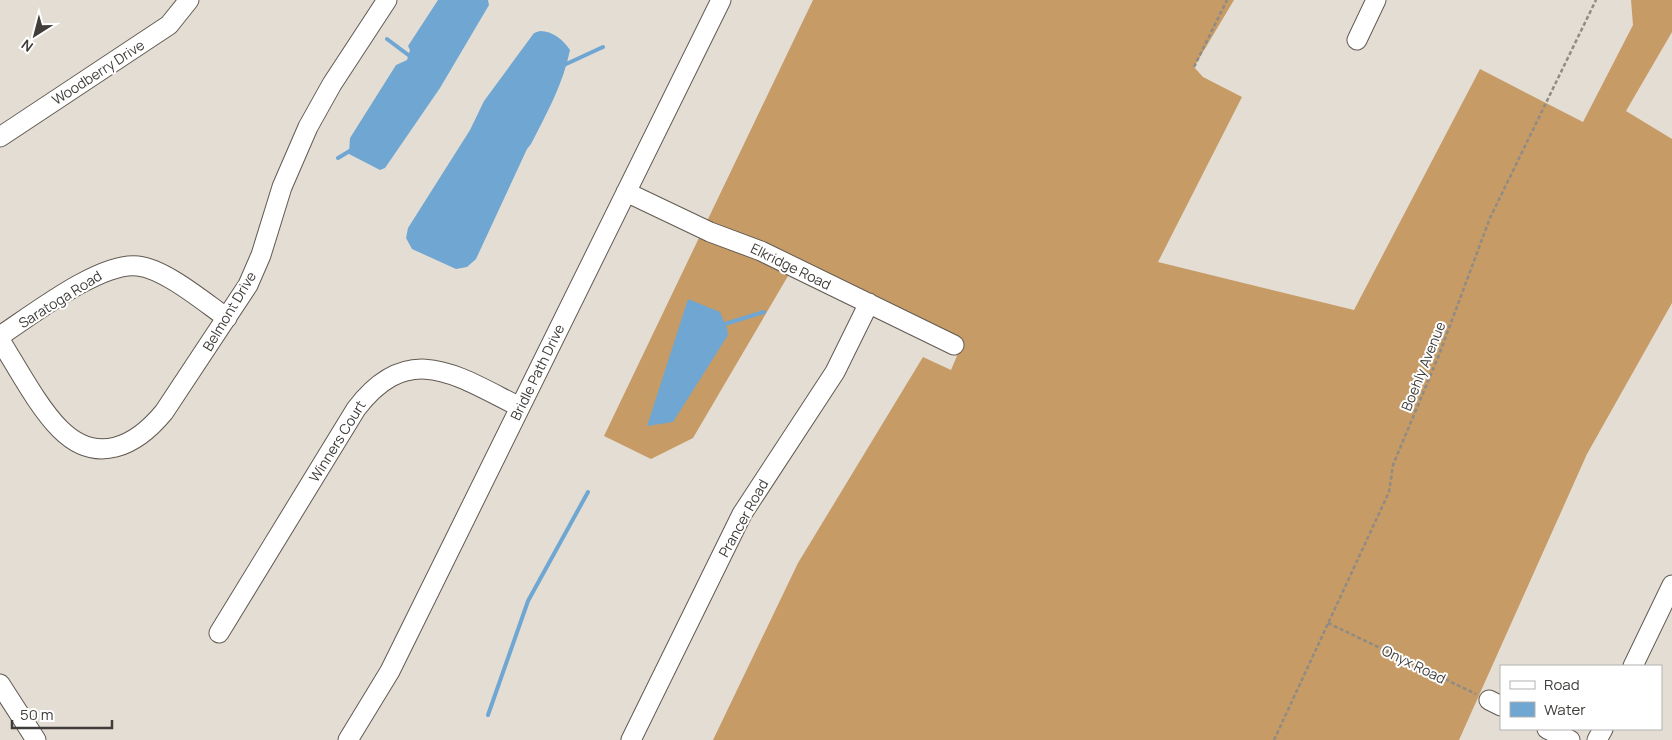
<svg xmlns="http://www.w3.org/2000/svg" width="1672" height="740" viewBox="0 0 1672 740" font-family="Manrope,sans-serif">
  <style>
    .forest { fill: #c69b66 }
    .water { fill: #6fa7d2 }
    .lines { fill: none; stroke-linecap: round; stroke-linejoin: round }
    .stream { stroke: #6fa7d2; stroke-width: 4 }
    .minor-casing { stroke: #615a52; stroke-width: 21 }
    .path { stroke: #908b85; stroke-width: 2.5; stroke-dasharray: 4 2.5; stroke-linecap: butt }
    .minor { stroke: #fff; stroke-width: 19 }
    .labels { text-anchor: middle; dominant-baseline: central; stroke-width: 4; stroke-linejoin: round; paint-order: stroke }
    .street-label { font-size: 14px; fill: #3f3c39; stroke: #fff }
  </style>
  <rect width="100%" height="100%" fill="#e4ddd4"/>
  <!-- forest -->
  <path class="forest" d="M813,0H1234L1194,67L1203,77L1242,97L1158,262L1354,310L1480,69L1583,122L1633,25L1631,0H1672V32L1626,111L1672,139V303L1587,454L1459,740H713L798,563L923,357L951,370L962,344L795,264L693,438L651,459L604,436Z"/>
  <!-- water -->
  <path class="water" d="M438,0H488L489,5L440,88L385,168L380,170L349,154L350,138L396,65L407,60L410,50L408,46Z
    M540,31C553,31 563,40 570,50C563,84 547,113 531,144L527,149L476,259L467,267L456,269L412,249L406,238L408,228L470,130L484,101L534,33Z
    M688,299L720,312L727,329L728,335L673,422L647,426Z"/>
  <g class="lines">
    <!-- stream -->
    <path class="stream" d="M387,39L411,57
      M564,65L603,47
      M338,158L353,149
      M725,324L764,312
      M488,715L528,601L588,492"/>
    <!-- minor casing -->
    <g class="minor-casing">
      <path id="minor" d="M1357,40L1376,0
        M0,137L169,25L189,0
        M626,192L710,232L761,251L954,345
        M0,336C32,315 101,261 138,266C165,269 204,302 227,318
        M0,340C17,367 38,407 60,429C97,466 136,446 164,412L248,285L261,255L282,187L308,127L332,84L387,0
        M219,633L356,409C409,339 457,376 520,407
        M1633,666L1672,585
        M0,684L36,740
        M1489,700L1501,706
        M1547,729L1570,740
        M348,740L390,671L721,0
        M631,740L742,514L835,372L869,303
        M1597,740L1603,729"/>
    </g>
    <!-- path -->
    <path class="path" d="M1194,67L1227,0
      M1328,623L1476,694
      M1274,740L1389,492L1393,465L1439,355L1490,218L1596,0"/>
    <!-- minor -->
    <use href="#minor" class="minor"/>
  </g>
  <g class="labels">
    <!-- street labels -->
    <g class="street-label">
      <text transform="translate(98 72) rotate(-33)">Woodberry Drive</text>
      <text transform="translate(791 266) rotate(26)">Elkridge Road</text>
      <text transform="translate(60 299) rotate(-32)">Saratoga Road</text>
      <text transform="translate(229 311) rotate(-59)">Belmont Drive</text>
      <text transform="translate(1423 366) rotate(-68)">Boehly Avenue</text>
      <text transform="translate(537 372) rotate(-64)">Bridle Path Drive</text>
      <text transform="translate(337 441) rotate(-58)">Winners Court</text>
      <text transform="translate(743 518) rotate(-61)">Prancer Road</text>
      <text transform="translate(1414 664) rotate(26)">Onyx Road</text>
    </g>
  </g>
  <!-- legend -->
  <rect x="1500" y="665" width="162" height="65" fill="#ffffff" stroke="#b2b1b0"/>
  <rect x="1510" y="681" width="25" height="8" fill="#ffffff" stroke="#b2b1b0"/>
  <text x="1544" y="690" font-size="15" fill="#3f3c39">Road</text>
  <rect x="1510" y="702" width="25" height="15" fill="#6fa7d2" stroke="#b2b1b0"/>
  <text x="1544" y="715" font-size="15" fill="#3f3c39">Water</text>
  <!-- north arrow -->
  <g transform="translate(35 35) rotate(216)" stroke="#ffffff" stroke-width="4" paint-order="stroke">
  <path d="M0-4L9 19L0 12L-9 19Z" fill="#3f3c39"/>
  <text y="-8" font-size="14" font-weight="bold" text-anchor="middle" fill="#3f3c39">N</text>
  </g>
  <!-- scale -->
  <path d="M12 720v8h100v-8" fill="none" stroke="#3f3c39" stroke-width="2.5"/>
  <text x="20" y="720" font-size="15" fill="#3f3c39" stroke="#ffffff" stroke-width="4" paint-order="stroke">50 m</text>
</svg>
